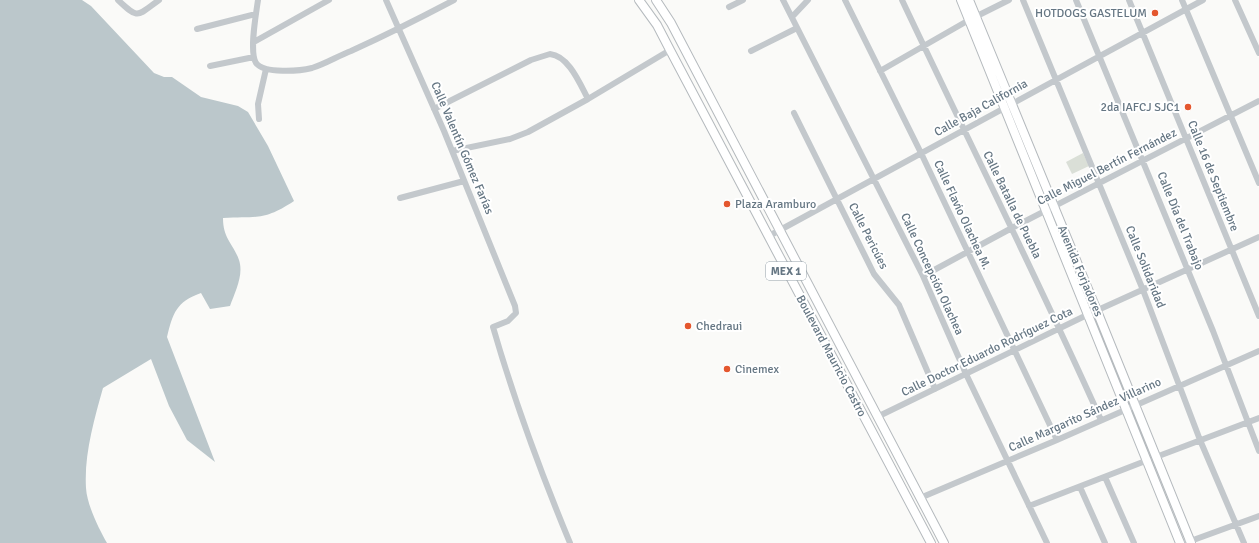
<svg xmlns="http://www.w3.org/2000/svg" width="1259" height="543" viewBox="0 0 1259 543" font-family="Signika,sans-serif">
  <style>
    .green { fill: #dadfd7 }
    .water { fill: #bbc7cb }
    .lines { fill: none; stroke-linecap: round; stroke-linejoin: round }
    .major-casing { stroke: #b5babe; stroke-width: 10 }
    .minor { stroke: #c3c8cc; stroke-width: 6 }
    .major { stroke: #fff; stroke-width: 8 }
    .poi-dot { fill: #e4572e; stroke: #fff; stroke-width: 1.5 }
    .labels { text-anchor: middle; dominant-baseline: central; stroke-width: 4; stroke-linejoin: round; paint-order: stroke }
    .shield { fill: #fff; stroke: #939fa8; stroke-width: 1 }
    .shield-label { font-size: 11px; font-weight: bold; fill: #657683 }
    .poi-label { font-size: 12px; fill: #657683; stroke: #fff; text-anchor: start }
    .street-label { font-size: 12px; fill: #657683; stroke: #fff }
  </style>
  <rect width="100%" height="100%" fill="#fafaf8"/>
  <!-- green -->
  <path class="green" d="M1083,153L1089,166L1072,174L1066,162Z"/>
  <!-- water -->
  <path class="water" d="M0,0H82L91,6L154,73L164,77H172L201,97L238,106L248,112L268,146L294,201C264,221 257,216 223,218C223,239 233,243 239,260C244,275 235,292 230,306L210,309L201,293C176,302 173,313 167,337L215,462L187,440L169,406L151,359L103,388C94,420 84,455 86,488C87,505 99,529 107,543H0Z"/>
  <g class="lines">
    <!-- major casing -->
    <g class="major-casing">
      <path id="major" d="M639,0L657,25L670,50L931,543
        M656,0L671,23L944,543
        M961,0L1180,543
        M969,0L1097,311L1191,543"/>
    </g>
    <!-- minor -->
    <path class="minor" d="M118,0C139,20 137,16 159,0
      M258,0C256,14 249,52 256,63C264,74 300,71 312,68C325,64 338,56 351,51C386,35 420,18 454,0
      M386,0L444,131L515,306L516,313L508,321L493,327C514,400 541,473 570,543
      M783,0L923,276L966,374L1047,543
      M845,0L921,153L1057,440
      M902,0C968,140 1038,279 1101,420
      M1023,0L1143,290L1200,440L1244,543
      M1076,0L1213,331L1259,451
      M1129,0L1259,316
      M1182,0L1259,183
      M1235,0L1259,53
      M729,7L743,0
      M792,17L808,0
      M197,29L256,14
      M254,42L329,0
      M751,51L797,28
      M210,66L254,57
      M880,71L969,20L1009,0
      M434,109L531,60L550,54C569,56 580,84 588,99
      M794,113L874,274L899,305L935,389
      M259,119L258,104L266,69
      M452,151L510,139L528,132L588,99L670,50
      M400,198L464,181
      M769,236L1203,0
      M923,276L1010,229L1259,101
      M877,417L1089,314L1259,237
      M1156,457L1259,418
      M1105,477L1134,543
      M1080,487L1105,543
      M920,498L1057,440L1259,351
      M1029,506L1148,460
      M1185,543L1259,516"/>
    <!-- major -->
    <use href="#major" class="major"/>
  </g>
  <!-- markers -->
  <g class="poi-dot">
    <circle cx="1155" cy="13" r="4"/>
    <circle cx="1188" cy="107" r="4"/>
    <circle cx="727" cy="204" r="4"/>
    <circle cx="688" cy="326" r="4"/>
    <circle cx="727" cy="369" r="4"/>
  </g>
  <g class="labels">
    <!-- shield labels -->
    <rect class="shield" x="766" y="262" width="40" height="18" rx="3"/>
    <g class="shield-label">
      <text x="786" y="271">MEX 1</text>
    </g>
    <!-- poi labels -->
    <g class="poi-label">
      <text x="1147" y="13" text-anchor="end">HOTDOGS GASTELUM</text>
      <text x="1180" y="107" text-anchor="end">2da IAFCJ SJC1</text>
      <text x="735" y="204">Plaza Aramburo</text>
      <text x="696" y="326">Chedraui</text>
      <text x="735" y="369">Cinemex</text>
    </g>
    <!-- street labels -->
    <g class="street-label">
      <text transform="translate(981 108) rotate(-29)">Calle Baja California</text>
      <text transform="translate(462 148) rotate(67)">Calle Valentín Gómez Farías</text>
      <text transform="translate(1107 167) rotate(-27)">Calle Miguel Bertín Fernández</text>
      <text transform="translate(1213 176) rotate(68)">Calle 16 de Septiembre</text>
      <text transform="translate(1012 205) rotate(64)">Calle Batalla de Puebla</text>
      <text transform="translate(962 215) rotate(65)">Calle Flavio Olachea M.</text>
      <text transform="translate(1180 221) rotate(68)">Calle Día del Trabajo</text>
      <text transform="translate(868 236) rotate(63)">Calle Pericúes</text>
      <text transform="translate(1145 267) rotate(68)">Calle Solidaridad</text>
      <text transform="translate(1080 271) rotate(67)">Avenida Forjadores</text>
      <text transform="translate(932 274) rotate(65)">Calle Concepción Olachea</text>
      <text transform="translate(987 352) rotate(-26)">Calle Doctor Eduardo Rodríguez Cota</text>
      <text transform="translate(831 356) rotate(62)">Boulevard Mauricio Castro</text>
      <text transform="translate(1085 415) rotate(-24)">Calle Margarito Sández Villarino</text>
    </g>
  </g>
</svg>
